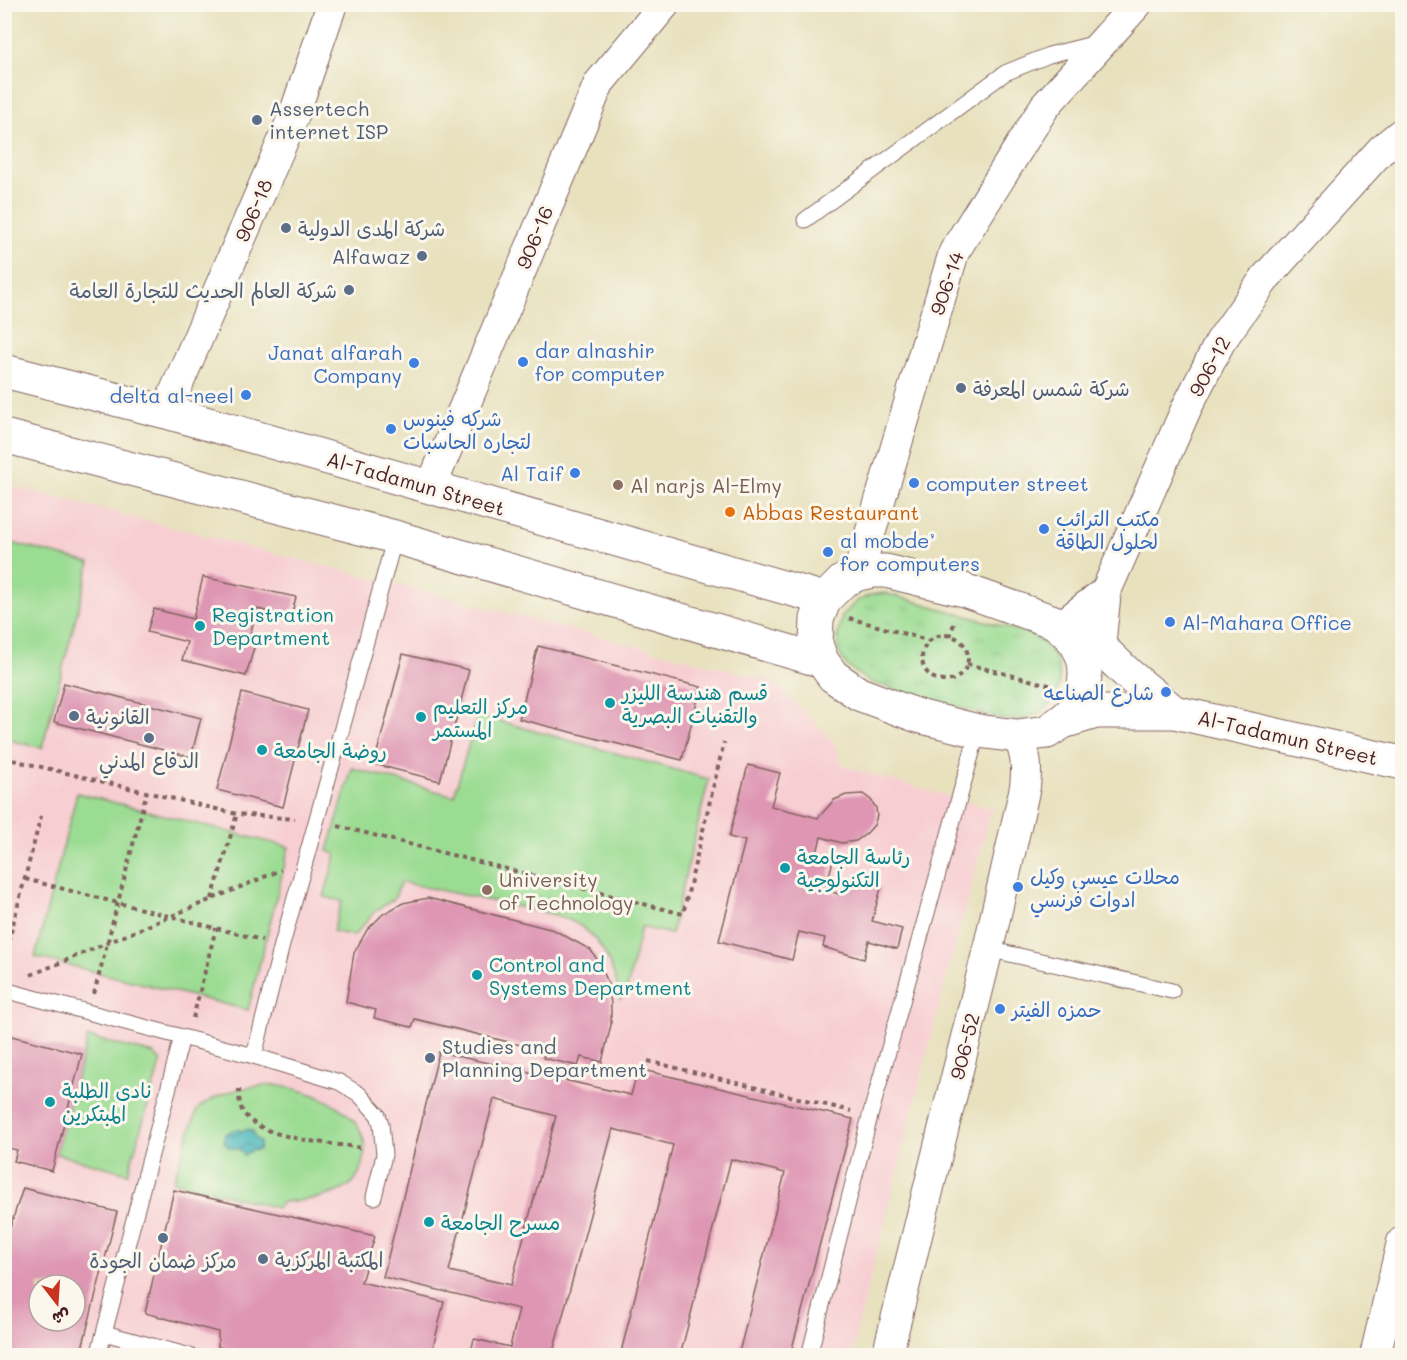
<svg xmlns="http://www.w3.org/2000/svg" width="1407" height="1360" viewBox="0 0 1407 1360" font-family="Mali,'Playpen Sans Arabic',sans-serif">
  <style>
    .built { fill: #f7cfd3; fill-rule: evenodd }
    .grass { fill: url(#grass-tufts); stroke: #727e5f; stroke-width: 1.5 }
    .park { fill: #9bdc93; stroke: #727e5f; stroke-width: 1.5 }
    .water { fill: url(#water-waves); stroke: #486a73; stroke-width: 1.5 }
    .building { fill: #de96b3; fill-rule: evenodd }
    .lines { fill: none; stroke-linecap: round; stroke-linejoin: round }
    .lane-casing { stroke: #81635e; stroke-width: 17 }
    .street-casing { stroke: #81635e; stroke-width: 32 }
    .secondary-casing { stroke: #81635e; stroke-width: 35 }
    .path { stroke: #81635e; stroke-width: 4; stroke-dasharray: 4.5 4.5; stroke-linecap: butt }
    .lane { stroke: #fff; stroke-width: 15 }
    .street { stroke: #fff; stroke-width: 30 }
    .secondary { stroke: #fff; stroke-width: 33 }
    .service-dot { fill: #5c6f8a; stroke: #fbf7ec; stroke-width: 2 }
    .shop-dot { fill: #3f7fe0; stroke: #fbf7ec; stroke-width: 2 }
    .education-dot { fill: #8d6e63; stroke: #fbf7ec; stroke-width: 2 }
    .food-dot { fill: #e8710a; stroke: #fbf7ec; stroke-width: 2 }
    .culture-dot { fill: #0f9aa8; stroke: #fbf7ec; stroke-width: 2 }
    .labels { text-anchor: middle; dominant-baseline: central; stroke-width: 6; stroke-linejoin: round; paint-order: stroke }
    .service-label { font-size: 20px; fill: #4e5e75; stroke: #fbf7ec; text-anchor: start }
    .street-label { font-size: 20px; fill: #4a1f2b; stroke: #fbf7ec }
    .shop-label { font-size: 20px; fill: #366cbe; stroke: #fbf7ec; text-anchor: start }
    .education-label { font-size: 20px; fill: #785e54; stroke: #fbf7ec; text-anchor: start }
    .food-label { font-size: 20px; fill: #c56008; stroke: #fbf7ec; text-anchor: start }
    .culture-label { font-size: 20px; fill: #0d838f; stroke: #fbf7ec; text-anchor: start }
  </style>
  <defs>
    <pattern id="grass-tufts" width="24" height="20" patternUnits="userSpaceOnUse" patternTransform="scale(1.5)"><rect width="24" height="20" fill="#9bdc93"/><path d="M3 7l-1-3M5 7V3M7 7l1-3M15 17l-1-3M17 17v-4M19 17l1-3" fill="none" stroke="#87bc7f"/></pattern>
    <pattern id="water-waves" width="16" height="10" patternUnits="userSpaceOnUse" patternTransform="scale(1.5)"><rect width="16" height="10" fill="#45b5bb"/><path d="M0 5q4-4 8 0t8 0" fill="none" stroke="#3c9398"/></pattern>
  </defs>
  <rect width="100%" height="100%" fill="#fbf7ec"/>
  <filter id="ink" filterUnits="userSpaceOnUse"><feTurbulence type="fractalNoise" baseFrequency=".0167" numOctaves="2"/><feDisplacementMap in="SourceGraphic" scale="12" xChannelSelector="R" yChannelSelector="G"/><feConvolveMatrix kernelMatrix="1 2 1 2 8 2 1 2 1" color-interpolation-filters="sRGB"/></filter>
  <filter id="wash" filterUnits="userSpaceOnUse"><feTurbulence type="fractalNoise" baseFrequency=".008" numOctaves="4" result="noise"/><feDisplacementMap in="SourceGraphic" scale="24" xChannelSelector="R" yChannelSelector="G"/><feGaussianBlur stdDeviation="1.35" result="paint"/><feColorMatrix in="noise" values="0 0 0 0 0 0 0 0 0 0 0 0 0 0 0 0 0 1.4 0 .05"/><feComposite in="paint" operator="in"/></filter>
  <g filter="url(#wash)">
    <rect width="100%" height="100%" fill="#e7e1be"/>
    <!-- built -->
    <path class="built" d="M4,484L769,680L778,686L832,740L843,766L992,809L948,970L851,1355H5ZM39,1285H75V1321H39Z"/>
    <!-- grass -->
    <path class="grass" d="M885,593L1031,634C1082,663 1060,728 1001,719L869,682L846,665L839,652L837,638L842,616L857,601L870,595Z"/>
    <!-- park -->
    <path class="park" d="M4,541L90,563L42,748L5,739Z
      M477,715L709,779L671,934L641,927L626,994L620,999C615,969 601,934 571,921C564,917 556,915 548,913L401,882L394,899L375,911L354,936L333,931L342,901L324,897L336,854L328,851L352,768L454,796Z
      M77,793L289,847L248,1010L35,957Z
      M88,1037L154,1054L161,1061L128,1173L56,1154Z
      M275,1085C313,1090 376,1113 363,1163C360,1177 351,1187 337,1192C321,1199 300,1201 283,1202L277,1208L173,1181L197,1110L201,1106C224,1090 247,1086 275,1085Z"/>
    <!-- water -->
    <path class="water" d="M236,1129L243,1131L249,1129L253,1131L254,1136L260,1142L259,1150L250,1151L244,1155L239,1149L229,1148L224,1142L225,1134Z"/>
    <g id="blocks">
      <!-- building -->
      <path class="building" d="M203,577L296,597L291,617L257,609L250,635L257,637L246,676L182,660L187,642L147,632L154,609L193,619Z
        M538,646L701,687L682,760L519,719Z
        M403,654L469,670L440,781L374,764Z
        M64,683L201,718L191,757L54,722Z
        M242,693L308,710L283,807L217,790Z
        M748,765L780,773L771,806L818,818L834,800L846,795L863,794L871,800L876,808L877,816L874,825L866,834L856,841L842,843L821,837L817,853L834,857L825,890L839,894L843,878L881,888L872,921L902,929L897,949L869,941L864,959L823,947L825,938L799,932L792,960L719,941L745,841L729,837Z
        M428,898L554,930L591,950L601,966L608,983L611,1004V1025L602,1062L581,1057L578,1066L543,1058L545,1051L415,1019L412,1027L374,1018L376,1010L346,1002L354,953L367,930L383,914L403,903Z
        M4,1034L82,1054L52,1171L14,1161L17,1150L4,1147Z
        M439,1052L631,1095L638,1069L853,1119L790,1356H738L785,1173L731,1159L680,1356H620L673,1145L613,1129L552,1356H470L474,1339L510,1347L519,1309L383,1277ZM494,1099L556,1116L511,1285L449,1271Z
        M23,1188L117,1212L80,1356H4V1246ZM39,1285H75V1321H39Z
        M174,1190L375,1236L361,1282L444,1302L431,1356H252L218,1347V1332L145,1313Z"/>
    </g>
  </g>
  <g filter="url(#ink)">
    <use href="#blocks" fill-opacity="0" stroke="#81635e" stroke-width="1.5"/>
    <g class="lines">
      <!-- lane casing -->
      <g class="lane-casing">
        <path id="lane" d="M805,220L1005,73L1049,55L1097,43
          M988,949L1172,991
          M4,990L254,1056L339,1082L359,1094L378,1115L381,1124L384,1155L374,1197
          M254,1056L282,945L395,537
          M104,1333L190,1356
          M98,1356L182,1037
          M809,1356L870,1116L978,731"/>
      </g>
      <!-- street casing -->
      <g class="street-casing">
        <path id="street" d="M166,412L294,115L332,4
          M431,487L599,83L665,4
          M858,574L954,252L1045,106L1137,4
          M1061,626L1106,591
          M1100,647L1106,591L1187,407L1220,342L1266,277L1382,149L1402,133
          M887,1356L988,949L1025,787C1027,769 1027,753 1017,736
          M1375,1356L1402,1242"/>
      </g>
      <!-- secondary casing -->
      <g class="secondary-casing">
        <path id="secondary" d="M4,371L166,412L825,599
          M4,436L395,537L822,661
          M1066,629L1100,647L1129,675L1174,712
          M1047,732C1054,726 1063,721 1069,715C1085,700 1090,668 1079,649C1074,639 1063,628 1054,622L964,590L886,571H873L858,574L843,581L825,599L817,619L816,644L822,661L833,676L859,694L918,716L978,731L1017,736L1047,732L1063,722L1096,712H1174L1402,763"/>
      </g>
      <!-- path -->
      <path class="path" d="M849,618L930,641
        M922 658a23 23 0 1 1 46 0a23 23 0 1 1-46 0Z
        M950,637L955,620
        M967,664L1053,686
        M4,758L237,814L295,819
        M338,826L683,914L724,742
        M25,879L262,940
        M212,899L237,814
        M4,959L41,816
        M31,975L281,870
        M94,994L147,791
        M193,1018L216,928
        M648,1061L851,1111
        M239,1089C239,1096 239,1105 243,1112C260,1140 332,1143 363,1148"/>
      <!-- lane -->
      <use href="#lane" class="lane"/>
      <!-- street -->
      <use href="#street" class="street"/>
      <!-- secondary -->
      <use href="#secondary" class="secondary"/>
    </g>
  </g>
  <!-- markers -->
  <g class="service-dot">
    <circle cx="257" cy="120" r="6"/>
    <circle cx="286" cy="228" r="6"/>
    <circle cx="422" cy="256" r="6"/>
    <circle cx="349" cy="290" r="6"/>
    <circle cx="961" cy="388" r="6"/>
    <circle cx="74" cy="716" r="6"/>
    <circle cx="149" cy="738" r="6"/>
    <circle cx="430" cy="1058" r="6"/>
    <circle cx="163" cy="1238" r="6"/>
    <circle cx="263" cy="1259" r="6"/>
  </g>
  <g class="shop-dot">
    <circle cx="523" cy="362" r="6"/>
    <circle cx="414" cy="363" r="6"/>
    <circle cx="246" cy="395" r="6"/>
    <circle cx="391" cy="429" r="6"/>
    <circle cx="575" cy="473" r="6"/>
    <circle cx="914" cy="483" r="6"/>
    <circle cx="1044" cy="529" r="6"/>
    <circle cx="828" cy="552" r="6"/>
    <circle cx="1170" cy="622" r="6"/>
    <circle cx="1166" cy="692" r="6"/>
    <circle cx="1018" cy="887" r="6"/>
    <circle cx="1000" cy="1009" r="6"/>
  </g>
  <g class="education-dot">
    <circle cx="618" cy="485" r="6"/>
    <circle cx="487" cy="890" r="6"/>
  </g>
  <circle class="food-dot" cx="730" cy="512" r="6"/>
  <g class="culture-dot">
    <circle cx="200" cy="626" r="6"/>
    <circle cx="610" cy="703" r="6"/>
    <circle cx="421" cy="717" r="6"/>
    <circle cx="262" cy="750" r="6"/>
    <circle cx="785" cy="868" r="6"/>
    <circle cx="477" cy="975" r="6"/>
    <circle cx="50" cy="1102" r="6"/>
    <circle cx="429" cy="1222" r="6"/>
  </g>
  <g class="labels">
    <!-- service labels -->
    <g class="service-label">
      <text x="269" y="108">Assertech<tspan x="269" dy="23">internet ISP</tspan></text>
      <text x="298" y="228">شركة المدى الدولية</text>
      <text x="410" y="256" text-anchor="end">Alfawaz</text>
      <text x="337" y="290" text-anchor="end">شركة العالم الحديث للتجارة العامة</text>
      <text x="973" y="388">شركة شمس المعرفة</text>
      <text x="86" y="716">القانونية</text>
      <text x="149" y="760" text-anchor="middle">الدفاع المدني</text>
      <text x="442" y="1046">Studies and<tspan x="442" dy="23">Planning Department</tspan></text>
      <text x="275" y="1259">المكتبة المركزية</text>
      <text x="163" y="1260" text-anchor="middle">مركز ضمان الجودة</text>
    </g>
    <!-- street labels -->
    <g class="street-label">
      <text transform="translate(253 210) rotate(-67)">906-18</text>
      <text transform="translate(534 237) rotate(-68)">906-16</text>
      <text transform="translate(946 283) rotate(-71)">906-14</text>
      <text transform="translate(1209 366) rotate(-62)">906-12</text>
      <text transform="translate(416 483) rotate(16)">Al-Tadamun Street</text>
      <text transform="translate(1288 737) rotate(13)">Al-Tadamun Street</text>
      <text transform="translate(964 1046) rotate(-76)">906-52</text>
    </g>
    <!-- shop labels -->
    <g class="shop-label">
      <text x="535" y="350">dar alnashir<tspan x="535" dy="23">for computer</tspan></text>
      <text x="402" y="352" text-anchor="end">Janat alfarah<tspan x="402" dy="23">Company</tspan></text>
      <text x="234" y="395" text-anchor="end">delta al-neel</text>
      <text x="403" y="418">شركه فينوس<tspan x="403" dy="23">لتجاره الحاسبات</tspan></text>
      <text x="563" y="473" text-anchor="end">Al Taif</text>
      <text x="926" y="483">computer street</text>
      <text x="1056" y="518">مكتب الترائب<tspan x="1056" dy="23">لحلول الطاقة</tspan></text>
      <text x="840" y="540">al mobde’<tspan x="840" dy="23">for computers</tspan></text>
      <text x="1182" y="622">Al-Mahara Office</text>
      <text x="1154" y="692" text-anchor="end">شارع الصناعه</text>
      <text x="1030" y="876">محلات عيسى وكيل<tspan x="1030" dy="23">ادوات فرنسي</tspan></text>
      <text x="1012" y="1009">حمزه الفيتر</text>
    </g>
    <!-- education labels -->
    <g class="education-label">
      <text x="630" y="485">Al narjs Al-Elmy</text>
      <text x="499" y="879">University<tspan x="499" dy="23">of Technology</tspan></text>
    </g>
    <!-- food labels -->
    <g class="food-label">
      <text x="742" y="512">Abbas Restaurant</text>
    </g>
    <!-- culture labels -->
    <g class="culture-label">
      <text x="212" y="614">Registration<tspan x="212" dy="23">Department</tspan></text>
      <text x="622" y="692">قسم هندسة الليزر<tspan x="622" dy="23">والتقنيات البصرية</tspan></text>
      <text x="433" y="706">مركز التعليم<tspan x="433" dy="23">المستمر</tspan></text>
      <text x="274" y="750">روضة الجامعة</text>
      <text x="797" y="856">رئاسة الجامعة<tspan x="797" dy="23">التكنولوجية</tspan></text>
      <text x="489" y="964">Control and<tspan x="489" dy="23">Systems Department</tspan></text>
      <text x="62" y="1090">نادي الطلبة<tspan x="62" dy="23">المبتكرين</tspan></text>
      <text x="441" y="1222">مسرح الجامعة</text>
    </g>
  </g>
  <!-- margin -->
  <rect width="1407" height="1360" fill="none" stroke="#fbf7ec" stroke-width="24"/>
  <!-- north arrow -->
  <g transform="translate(57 1303) rotate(163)"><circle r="28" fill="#fbf7ec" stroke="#b4a19f" stroke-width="1.5"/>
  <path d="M0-4.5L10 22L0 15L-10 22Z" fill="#c8321e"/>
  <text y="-9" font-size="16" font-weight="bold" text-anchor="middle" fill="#4a1f2b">ش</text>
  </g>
</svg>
